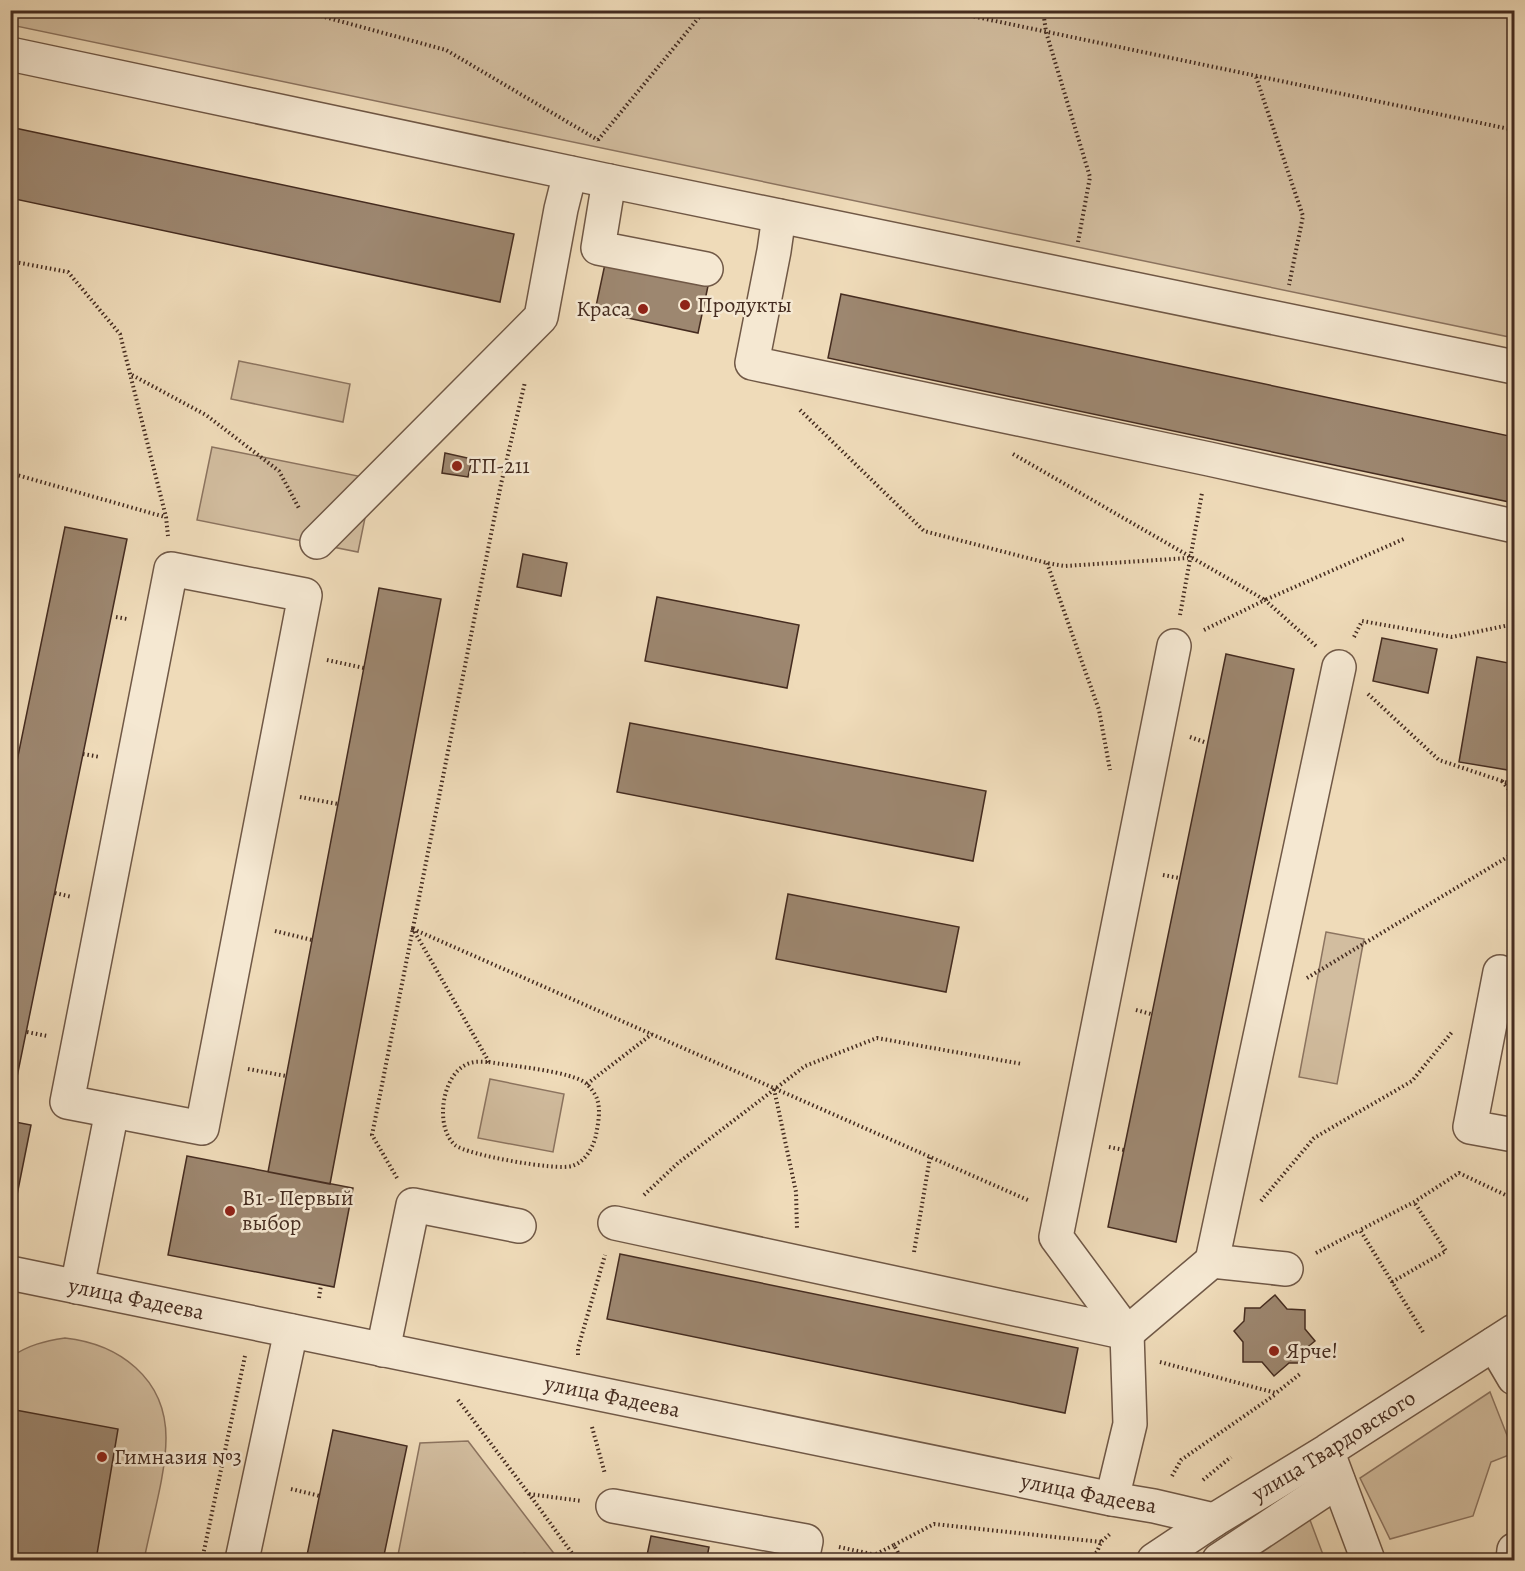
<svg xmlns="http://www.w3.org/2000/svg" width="1525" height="1571" viewBox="0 0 1525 1571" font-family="Alegreya,serif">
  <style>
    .green { fill: #d2bd9f; stroke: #8c7460; stroke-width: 1.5 }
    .building { fill: #9d8770; stroke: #452c20; stroke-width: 1.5 }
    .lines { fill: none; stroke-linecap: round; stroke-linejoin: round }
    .minor-casing { stroke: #705846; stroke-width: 36 }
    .path { stroke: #452c20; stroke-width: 4; stroke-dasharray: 1.5 3; stroke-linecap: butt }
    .minor { stroke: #f5e8d2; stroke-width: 33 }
    .poi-dot { fill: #8f2418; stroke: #f5e8d2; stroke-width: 2 }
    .labels { text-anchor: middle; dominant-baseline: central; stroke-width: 5; stroke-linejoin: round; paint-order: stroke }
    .poi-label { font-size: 22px; fill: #452c20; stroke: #f5e8d2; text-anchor: start }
    .street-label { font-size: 22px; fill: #452c20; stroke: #f5e8d2 }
  </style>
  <rect width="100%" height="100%" fill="#efdbb9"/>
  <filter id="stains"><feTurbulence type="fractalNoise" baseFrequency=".00333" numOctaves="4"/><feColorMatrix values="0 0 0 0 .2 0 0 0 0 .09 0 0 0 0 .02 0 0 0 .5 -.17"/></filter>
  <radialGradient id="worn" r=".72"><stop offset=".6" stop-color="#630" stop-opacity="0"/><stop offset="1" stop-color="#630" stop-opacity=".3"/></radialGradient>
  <!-- green -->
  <path class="green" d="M11,10L1514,11V338L11,25Z
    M239,361L350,384L343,422L231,399Z
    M212,447L373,479L358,552L197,520Z
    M1326,932L1364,939L1337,1084L1299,1077Z
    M490,1079L564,1094L553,1152L478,1138Z
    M65,1338C119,1344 166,1378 166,1438C166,1475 151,1523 144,1560H11V1357C28,1345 45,1341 65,1338Z
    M1490,1392L1514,1453L1491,1462L1473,1516L1390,1539L1360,1478Z
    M468,1441L559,1560H546L524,1553L523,1560H397L420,1443Z
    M1307,1512L1325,1560H1231Z"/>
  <!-- building -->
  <path class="building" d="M10,127L514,234L500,302L10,198Z
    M605,264L708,286L698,333L595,311Z
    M841,294L1514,437V503L828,358Z
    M445,453L472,459L468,477L442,473Z
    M65,527L127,539L10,1111V795Z
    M523,554L567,563L561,596L517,587Z
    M379,588L441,599L330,1184L268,1172Z
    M657,597L799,625L787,688L645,661Z
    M1382,638L1437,649L1428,693L1373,681Z
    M1226,654L1294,669L1176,1242L1108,1227Z
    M1477,657L1514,664V771L1459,762Z
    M630,723L986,791L973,861L617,792Z
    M788,894L959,927L946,992L776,959Z
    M10,1121L31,1125L11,1225H10Z
    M187,1156L353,1188L334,1287L168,1255Z
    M620,1254L1078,1348L1065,1413L607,1319Z
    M1275,1295L1287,1309L1305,1310V1329L1315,1341L1304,1350V1363H1289L1274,1376L1262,1362H1243V1342L1234,1331L1244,1321L1245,1308H1260Z
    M10,1409L118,1429L96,1560H10Z
    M333,1430L407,1446L383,1560H306Z
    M651,1536L709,1547L707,1557L724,1560H646Z"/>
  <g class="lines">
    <!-- minor casing -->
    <g class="minor-casing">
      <g id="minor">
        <path d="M10,54L609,181L1514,367"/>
        <path d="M609,181L598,248L706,269"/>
        <path d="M779,216L774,251L752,363L1209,459L1514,526"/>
        <path d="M317,542L541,317L561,209L570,173"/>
        <path d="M171,569L305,595L202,1128L67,1102Z"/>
        <path d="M1500,972L1470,1127L1514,1135"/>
        <path d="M615,1223L1127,1333L1212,1261L1286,1269"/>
        <path d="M1212,1261L1339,667"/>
        <path id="s1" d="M10,1273L1112,1499L1154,1506L1214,1520"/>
        <path d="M77,1287L112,1111"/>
        <path d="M1494,1344L1514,1378"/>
        <path d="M383,1350L413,1205L519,1226"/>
        <path d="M1331,1461L1368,1560"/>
        <path d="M1112,1499L1130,1424L1127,1333L1056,1237L1174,646"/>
        <path d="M613,1506L806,1541L802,1560"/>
        <path d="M242,1560L291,1331"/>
        <path id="s2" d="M1154,1560L1214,1520L1327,1451L1514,1331"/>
        <path d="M1219,1560L1338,1481"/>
        <path d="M1513,1560L1514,1550"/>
      </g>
    </g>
    <!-- path -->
    <path class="path" d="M299,10L446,50L598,140
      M943,10L1514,130
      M1043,10L1046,32L1090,177L1078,242
      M1514,10V11
      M1256,77L1303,216L1289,285
      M598,140L705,10
      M10,261L68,272L120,334L166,517L168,536
      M132,375L206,415L279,471L300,510
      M800,410L924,531L1047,563L1065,566L1188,558
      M1013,454L1265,600L1406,538
      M10,477L17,475L165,517
      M1047,563L1099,710L1110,770
      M1180,615L1202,493
      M116,617L127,619
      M1204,630L1265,600L1316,646
      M1354,637L1362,621L1452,637L1514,624
      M327,660L364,668
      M1368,694L1439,760L1514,785
      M1190,737L1207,743
      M83,754L100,757
      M1502,781L1514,796
      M300,797L338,804
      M1163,875L1179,878
      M55,893L72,897
      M275,931L312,940
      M1307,978L1514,853
      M1136,1010L1151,1014
      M27,1032L47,1036
      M489,1062L413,929L1030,1201
      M489,1062C510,1066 572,1071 587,1084C590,1087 596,1095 597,1099C601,1110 598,1124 596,1135C593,1148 585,1162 572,1166C557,1171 467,1155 455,1145C446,1137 443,1124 443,1112C443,1094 451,1069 470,1063C476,1061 483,1062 489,1062Z
      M248,1069L286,1076
      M587,1084L652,1034
      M774,1089L796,1192L797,1229
      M1109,1147L1124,1150
      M397,1178L372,1135L501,484L525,382
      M644,1195L678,1163L805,1066L877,1038L1022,1064
      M1261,1201L1314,1138L1412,1081L1452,1032
      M914,1252L930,1157
      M1316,1253L1360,1230
      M1392,1282L1446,1251L1414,1202
      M319,1298L321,1285
      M1423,1332L1360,1230L1414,1202L1459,1173L1514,1199
      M578,1355V1348L605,1255
      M1160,1362L1276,1393L1300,1374
      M458,1400L529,1494L577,1560
      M592,1427L605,1474
      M1172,1476L1181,1460L1276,1394
      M1203,1480L1231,1457
      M291,1489L320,1496
      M529,1494L582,1501
      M894,1545L934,1524L1101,1542
      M839,1547L876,1555
      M202,1560L245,1356
      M864,1560L894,1545L902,1560
      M1084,1560L1097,1552L1101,1542L1110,1534"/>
    <!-- minor -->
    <use href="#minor" class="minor"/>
  </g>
  <!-- markers -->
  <g class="poi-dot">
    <circle cx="685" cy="305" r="6"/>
    <circle cx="643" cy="309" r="6"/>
    <circle cx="457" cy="466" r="6"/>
    <circle cx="230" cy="1211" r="6"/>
    <circle cx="1274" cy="1351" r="6"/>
    <circle cx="102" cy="1457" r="6"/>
  </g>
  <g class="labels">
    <!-- poi labels -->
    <g class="poi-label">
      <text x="697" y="305">Продукты</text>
      <text x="631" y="309" text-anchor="end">Краса</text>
      <text x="469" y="466">ТП-211</text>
      <text x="242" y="1198">В1 - Первый<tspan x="242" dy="25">выбор</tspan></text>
      <text x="1286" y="1351">Ярче!</text>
      <text x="114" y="1457">Гимназия №3</text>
    </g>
    <!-- street labels -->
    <g class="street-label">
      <text stroke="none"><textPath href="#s1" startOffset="129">улица Фадеева</textPath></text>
      <text stroke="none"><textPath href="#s1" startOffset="615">улица Фадеева</textPath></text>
      <text stroke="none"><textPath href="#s2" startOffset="213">улица Твардовского</textPath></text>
      <text stroke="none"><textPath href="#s1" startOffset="1101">улица Фадеева</textPath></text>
    </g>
  </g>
  <!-- margin -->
  <rect width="1525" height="1571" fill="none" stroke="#efdbb9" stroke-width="36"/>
  <rect x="12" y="12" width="1501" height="1547" fill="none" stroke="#452c20" stroke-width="3"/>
  <rect x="18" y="18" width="1489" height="1535" fill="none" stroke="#452c20" stroke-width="1.5"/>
  <rect width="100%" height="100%" filter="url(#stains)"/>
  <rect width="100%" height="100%" fill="url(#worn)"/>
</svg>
